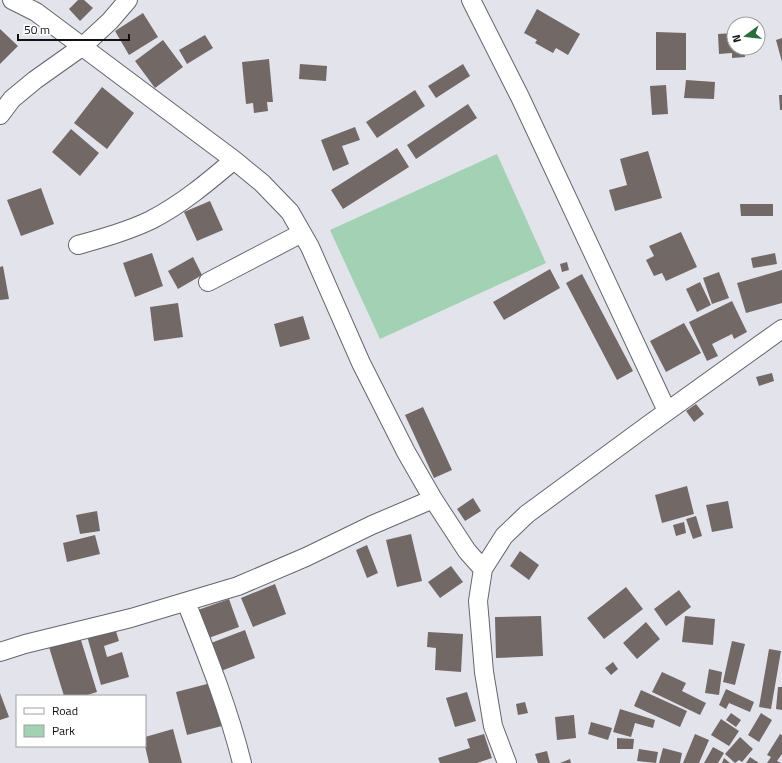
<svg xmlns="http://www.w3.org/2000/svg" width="782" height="763" viewBox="0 0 782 763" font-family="'Titillium Web',sans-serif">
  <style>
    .green { fill: #a2d2b3 }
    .building { fill: #726866 }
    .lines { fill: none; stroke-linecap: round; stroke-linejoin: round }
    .minor-casing { stroke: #65656d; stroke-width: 20 }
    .minor { stroke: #fff; stroke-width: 18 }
  </style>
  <rect width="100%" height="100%" fill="#e3e3ec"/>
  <!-- green -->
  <path class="green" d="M497,154L546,263L380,339L330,230Z"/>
  <!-- building -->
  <path class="building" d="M78,0H84L93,8L80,21L69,9Z
    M537,9L580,34L568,55L556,48L553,53L535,43L537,40L524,33Z
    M143,13L158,37L129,55L115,31Z
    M0,29L18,46L0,64Z
    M656,32L686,33V70H656Z
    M734,33V48H750V52H745V57L732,58V53L719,54L718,34Z
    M205,35L213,48L187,64L179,50Z
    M782,38V62L776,40Z
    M163,40L183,67L155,88L135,61Z
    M269,59L273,102H267L268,111L254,113L253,103L246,104L242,62Z
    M300,64L327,66L326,81L299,79Z
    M463,64L470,76L436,98L428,86Z
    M686,80L715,82L714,99L684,98Z
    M666,85L668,114L652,115L650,86Z
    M102,87L134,113L107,149L74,123Z
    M415,90L425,106L377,138L366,122Z
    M779,95H782V110H780Z
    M468,104L477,118L416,159L407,145Z
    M355,127L360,140L342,146L349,164L333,171L321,140Z
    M71,129L99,153L80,176L52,152Z
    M397,148L409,167L343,209L331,190Z
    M648,151L662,198L615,211L609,190L627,185L620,159Z
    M41,188L54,224L21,236L7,200Z
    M210,201L223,230L197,241L184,212Z
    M740,204H773V216H741Z
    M681,232L697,267L666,281L662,273L654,276L646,260L654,256L649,246Z
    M152,253L163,286L135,297L123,263Z
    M775,253L777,264L753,268L751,258Z
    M193,257L202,275L178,289L168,271Z
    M567,262L569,270L562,272L560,264Z
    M3,266L9,299L0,300V267Z
    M550,269L560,288L504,320L493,302Z
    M782,270V303L746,313L737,283Z
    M719,272L729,298L712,304L703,278Z
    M582,274L633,371L617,380L566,283Z
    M700,282L711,305L697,312L686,289Z
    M732,301L747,332L734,339L732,334L712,344L718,356L707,361L689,322Z
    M178,303L183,337L154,341L150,307Z
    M303,316L310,339L280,347L274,324Z
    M684,323L701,353L666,372L650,341Z
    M772,373L774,381L759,386L756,377Z
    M696,404L704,414L694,422L686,411Z
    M423,407L452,470L434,478L405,415Z
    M687,486L694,514L662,523L655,495Z
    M473,498L481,511L465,521L457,509Z
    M728,501L733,528L712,532L706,505Z
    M97,511L100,531L80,534L76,515Z
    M696,516L702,536L693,539L686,519Z
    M684,522L686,533L676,536L673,525Z
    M411,534L422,581L397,587L386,540Z
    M95,535L100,554L67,562L63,543Z
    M367,545L378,573L367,578L356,550Z
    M520,551L539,565L529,580L510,566Z
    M451,566L463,582L440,598L428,582Z
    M275,584L286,614L253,627L241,598Z
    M626,587L643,609L604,639L587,618Z
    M679,590L691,607L666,626L654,609Z
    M229,599L239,627L206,639L195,611Z
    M541,616L543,656L496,658L495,617Z
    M685,616L715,619L713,645L682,642Z
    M646,622L660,639L637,659L623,643Z
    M115,628L119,641L104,646L107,657L122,652L129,677L101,685L87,636Z
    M245,630L255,658L221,671L211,643Z
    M428,632L463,634L461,672L435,670L436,648L427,647Z
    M80,637L97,692L84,696H64L49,647Z
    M732,641L745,644L735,685L723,682Z
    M769,649L781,651L771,709L759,707Z
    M613,662L618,669L611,675L605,668Z
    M709,669L722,672L719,695L705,693Z
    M662,672L686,683L682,691L706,703L700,715L652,692Z
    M211,683L222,726L187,735L176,692Z
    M778,687H782V710L776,709Z
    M726,689L754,702L750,712L729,703L726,709L719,705Z
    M641,690L687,711L680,727L634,706Z
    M467,692L476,721L455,727L446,698Z
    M0,693L9,717L0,720Z
    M525,702L528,713L518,715L516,704Z
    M620,709L655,720L653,728L635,723L631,737L613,732Z
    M731,713L741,720L736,727L726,720Z
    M761,713L772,720L759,742L748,735Z
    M574,715L576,738L557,740L555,717Z
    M721,719L739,731L729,746L711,735Z
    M591,722L612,728L608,740L588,734Z
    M173,729L182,763H149L145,746V737Z
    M484,734L492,758L477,763H440L438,758L470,748L467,739Z
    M695,734L709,740L699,763H683Z
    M780,734L782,735V754L777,761L781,763H767L771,757L767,755Z
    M740,737L753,749L742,762L739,760L735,763L725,754Z
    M617,738L634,739L633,749H617Z
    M713,747L724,753L718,763H704Z
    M663,748L682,753L680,763H659Z
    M639,749L658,752L656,763L637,761Z
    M547,751L550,763H538L535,754Z
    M750,757L759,763H746Z
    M724,758L730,763H722Z
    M570,759L571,763H560Z"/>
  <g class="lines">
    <!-- minor casing -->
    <g class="minor-casing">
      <path id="minor" d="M12,0L36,12L234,160L262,183L290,212L310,247L361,363L406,452L433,499L467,551L483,569
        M471,0L520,97L667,411
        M0,115L12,99L35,80L83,46L110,21L128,0
        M78,245C103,238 128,231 151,220C182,204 208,182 234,160
        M208,282L302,233
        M186,602C207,655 228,707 242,763
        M0,652L25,644L131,618L238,586L306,557L372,525L433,499
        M507,763L493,726L484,672L478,601L483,569L504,536L527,514L651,423L782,329"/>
    </g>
    <!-- minor -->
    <use href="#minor" class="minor"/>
  </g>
  <!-- legend -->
  <rect x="16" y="695" width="130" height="52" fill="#ffffff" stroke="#a0a0a1"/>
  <rect x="24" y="708" width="20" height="6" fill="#ffffff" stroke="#a0a0a1"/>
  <text x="52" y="715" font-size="12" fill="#111114">Road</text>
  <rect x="24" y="725" width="20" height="12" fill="#a2d2b3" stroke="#a0a0a1"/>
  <text x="52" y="735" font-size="12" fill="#111114">Park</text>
  <!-- north arrow -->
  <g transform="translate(746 36) rotate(255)"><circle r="19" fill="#ffffff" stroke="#a0a0a1"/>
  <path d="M0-3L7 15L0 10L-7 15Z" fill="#266e3a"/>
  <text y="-6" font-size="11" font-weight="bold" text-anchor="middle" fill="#111114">N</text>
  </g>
  <!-- scale -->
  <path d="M18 34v6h111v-6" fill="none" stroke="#111114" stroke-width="2"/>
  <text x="24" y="34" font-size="12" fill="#111114" stroke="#ffffff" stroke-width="3" paint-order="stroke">50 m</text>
</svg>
